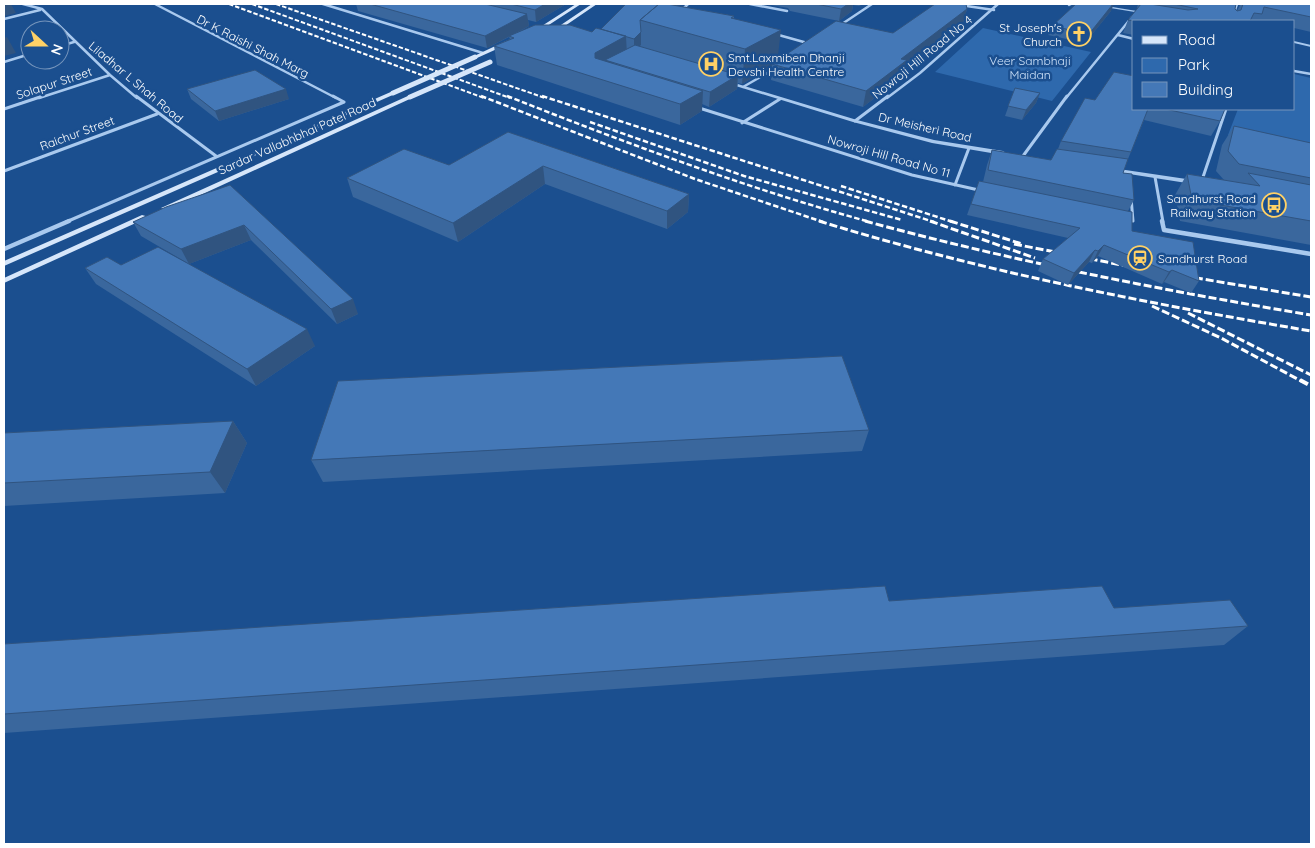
<svg xmlns="http://www.w3.org/2000/svg" width="1315" height="848" viewBox="0 0 1315 848" font-family="Quicksand,sans-serif">
  <style>
    .green { fill: #2e69ad }
    .lines { fill: none; stroke-linecap: round; stroke-linejoin: round }
    .minor-far2 { stroke: #a9c9ee; stroke-width: 2.5 }
    .minor-far1 { stroke: #a9c9ee; stroke-width: 3 }
    .minor { stroke: #a9c9ee; stroke-width: 4.5 }
    .tertiary { fill: #a9c9ee; fill-rule: evenodd }
    .secondary { fill: #d6e6fa; fill-rule: evenodd }
    .rail-far3 { stroke: #fff; stroke-width: 2; stroke-dasharray: 4.5 2; stroke-linecap: butt }
    .rail-far2 { stroke: #fff; stroke-width: 2.5; stroke-dasharray: 5.5 2.5; stroke-linecap: butt }
    .rail-far1 { stroke: #fff; stroke-width: 3; stroke-dasharray: 8 3; stroke-linecap: butt }
    .rail { stroke: #fff; stroke-width: 4; stroke-dasharray: 9 4; stroke-linecap: butt }
    .secondary-bridge { stroke: #d6e6fa; stroke-width: 5 }
    .wall { fill: #3a679d }
    .shaded-wall { fill: #305480 }
    .building { fill: #4478b7; stroke: #305480 }
    .labels { text-anchor: middle; dominant-baseline: central; stroke-width: 5; stroke-linejoin: round; paint-order: stroke }
    .far-poi-label { font-size: 12px; fill: #fff; stroke: #1b4f8f; text-anchor: end }
    .far-street-label { font-size: 12px; fill: #fff; stroke: #1b4f8f }
    .far-park-label { font-size: 12px; fill: #cfe3fa; stroke: #1b4f8f }
  </style>
  <rect width="100%" height="100%" fill="#1b4f8f"/>
  <!-- green -->
  <path class="green" d="M983,28L1091,52L1052,101L935,72Z
    M1294,74L1311,78V155L1228,135L1238,109H1294Z"/>
  <g class="lines">
    <!-- minor-far2 -->
    <path class="minor-far2" d="M23,4L42,9L110,75L137,98
      M155,4L336,98
      M323,4L483,53
      M750,4L787,11
      M953,4L994,10
      M1069,5L1071,4
      M681,11L688,4
      M4,19L40,10
      M1231,21L1237,4
      M839,26L872,4
      M775,34L811,44
      M1118,35L1134,39
      M60,46L74,42
      M4,62L30,54
      M1294,71L1311,74
      M743,87L776,68
      M39,98L110,75
      M887,98L920,73L998,4
      M1066,98L1132,17"/>
    <!-- minor-far1 -->
    <path class="minor-far1" d="M136,96L216,156
      M333,96L344,102
      M696,107L912,175L983,191
      M4,109L43,96
      M855,121L888,96
      M742,123L780,99
      M1023,156L1067,96
      M4,171L157,114
      M1155,177L1163,222
      M1201,183L1226,109
      M955,185L969,148
      M1126,220L1133,221L1131,197
      M66,222L344,102"/>
    <!-- minor -->
    <path class="minor" d="M1162,221L1164,230L1311,254
      M4,249L69,221"/>
    <!-- tertiary -->
    <path class="tertiary" d="M1086,4H1094L1149,13L1147,14Z
      M1294,41L1311,45V47L1294,43Z
      M728,81L857,120L934,140L1003,151L1006,153L1003,155L932,143L853,122L726,83V82Z
      M1112,168L1193,180L1196,182L1193,184L1110,171L1109,170Z"/>
    <!-- secondary -->
    <path class="secondary" d="M576,4H581L538,32L534,31Z
      M592,4H597L556,32L552,31Z
      M506,41L508,44L477,58L472,57Z
      M393,91L395,92V94L4,266V261Z
      M410,95L413,97L412,98L168,210L161,208Z
      M142,215L149,217L4,283V278Z"/>
    <!-- rail-far3 -->
    <path class="rail-far3" d="M229,4L484,98
      M252,4L510,98
      M276,4L545,98"/>
    <!-- rail-far2 -->
    <path class="rail-far2" d="M481,96L695,179L823,222
      M507,96C626,143 746,188 870,222
      M542,96L934,222
      M590,122L744,176L902,220
      M841,186L953,222"/>
    <!-- rail-far1 -->
    <path class="rail-far1" d="M819,221C980,271 1145,303 1311,331
      M865,221C1012,261 1161,290 1311,315
      M930,221L1035,258
      M950,221L1022,244
      M1014,244L1127,266
      M1184,276L1311,297
      M1152,306L1221,338L1303,382
      M1188,313L1311,375"/>
    <!-- rail -->
    <path class="rail" d="M1300,380L1311,386"/>
    <!-- secondary-bridge -->
    <path class="secondary-bridge" d="M393,93L475,57
      M410,97L490,62"/>
  </g>
  <!-- wall -->
  <path class="wall" d="M356,4H566L536,22L528,20L529,26L515,34L592,32L672,5L734,16V19L777,61L893,33L967,9L963,23L905,69L903,76L863,107L771,80L772,66L742,84L738,83L737,89L709,107L702,104V111L680,125L497,65L494,46L510,39L509,37L487,48L358,11Z
    M771,4H863L859,6L853,5L852,11L839,21L790,11L788,8L771,5Z
    M1138,4H1236L1235,9L1237,11L1240,5L1239,4H1311V32L1294,28V21H1264L1258,20V21H1134V35L1123,33L1128,20L1137,9V8Z
    M1111,11L1085,43L1048,35L1052,26Z
    M1015,88L1040,93L1036,103L1022,120L1005,116Z
    M187,89L289,99L219,121L191,99Z
    M1134,109H1225L1220,121L1211,136L1144,120L1128,159L1123,173L1134,200L1128,211L1132,231L1199,281L1191,293L1164,282L1162,284L1098,256L1092,263L1089,262L1068,285L1038,271L1043,259L1068,238L967,215L979,181L983,182L987,165L992,150L1051,160L1058,149L1061,141Z
    M1234,126L1311,143V245L1180,221L1175,195L1187,174L1224,180L1216,171L1222,145Z
    M508,132L689,194L688,212L667,229L545,184L458,242L353,197L347,178L449,165Z
    M230,185L358,314L337,324L251,240L189,264L141,236L133,222Z
    M121,265L315,346L256,386L96,284L85,268Z
    M233,421L247,443L225,493L4,506V433Z
    M869,430L862,451L323,482L311,460Z
    M889,601L1248,626L1224,645L4,733V644Z"/>
  <!-- shaded-wall -->
  <path class="shaded-wall" d="M4,4H11L16,13L4,16Z
    M545,4H566L536,22L535,10Z
    M848,4H853L852,11L839,21L841,9Z
    M1113,4H1114L1111,11L1085,43L1089,34Z
    M967,9L963,23L905,69L903,76L863,107L866,91L901,59Z
    M527,14L529,26L487,48L485,36Z
    M781,30L777,64H772V66L742,84L745,49Z
    M641,32V45L634,51V39Z
    M626,36L627,56L596,72L595,53Z
    M7,37L16,53L4,56V38Z
    M738,75L737,89L709,107L710,92Z
    M286,89L289,99L219,121L215,111Z
    M703,91L702,111L680,125V104Z
    M1040,93L1036,103L1022,120L1026,110Z
    M543,166L545,184L458,242L453,223Z
    M689,194L688,212L667,229V211Z
    M244,225L251,240L189,264L181,249Z
    M1104,245L1098,256L1092,263L1098,251Z
    M1095,250L1089,262L1068,285L1074,273Z
    M1172,270L1164,282L1162,284L1169,272Z
    M353,299L358,314L337,324L331,309Z
    M307,329L315,346L256,386L247,369Z
    M233,421L247,443L225,493L210,472Z"/>
  <!-- building -->
  <path class="building" d="M370,4H485L527,14L485,36Z
    M511,4H545L535,10Z
    M626,4H659L640,20L641,32L634,39L601,29Z
    M659,4H667L734,16L731,18L781,30L745,49L640,20Z
    M816,4H848L841,9Z
    M935,4H966L967,9L901,59L907,60L866,91L772,64L836,21L893,33Z
    M1076,4H1113L1089,34L1052,26Z
    M1141,4H1150L1188,10L1198,9L1174,4H1236L1235,9L1237,11L1241,10L1243,4H1311V17L1264,7L1262,14L1254,13L1250,21H1134L1128,20Z
    M535,25H570L592,32L596,28L626,36L595,53V58L703,91L680,104L494,46L514,38L509,36Z
    M635,45L738,75L710,92L605,60Z
    M255,70L286,89L215,111L187,89Z
    M1114,72L1134,76V109H1148L1131,152L1061,141L1085,98L1095,100Z
    M1015,88L1040,93L1026,110L1008,106Z
    M1165,109H1225L1220,121Z
    M1234,126L1311,143V178L1239,164L1228,151Z
    M508,132L689,194L667,211L543,166L453,223L347,178L404,149L449,165Z
    M1057,149L1128,159L1123,173L1132,174L1134,200L988,170L992,150L1051,160Z
    M1248,173L1311,185V221L1192,200L1187,174L1260,186Z
    M979,181L1132,212V231L1193,242L1199,281L1172,270L1169,272L1104,245L1098,251L1095,250L1074,273L1043,259L1080,228L971,204Z
    M230,185L353,299L331,309L244,225L181,249L133,222L166,207Z
    M158,247L307,329L247,369L85,268L107,257L121,265Z
    M842,356L869,430L311,460L338,381Z
    M233,421L210,472L4,483V433Z
    M885,586L889,601L1102,586L1114,608L1230,600L1248,626L4,714V644Z"/>
  <!-- icons -->
  <defs>
    <g id="church-ring" transform="scale(1.25)"><circle r="9.5" fill="#1b4f8f" stroke="#ffd166" stroke-width="1.5"/><path d="M-1.2-6h2.4v3.5h3.3v2.4h-3.3V6h-2.4V-.1h-3.3v-2.4h3.3Z" fill="#ffd166"/></g>
    <g id="hospital-ring" transform="scale(1.25)"><circle r="9.5" fill="#1b4f8f" stroke="#ffd166" stroke-width="1.5"/><path d="M-5-5h3v3.5h4V-5h3V5h-3V1.5h-4V5h-3Z" fill="#ffd166"/></g>
    <g id="bus-ring" transform="scale(1.25)"><circle r="9.5" fill="#1b4f8f" stroke="#ffd166" stroke-width="1.5"/><path d="M-5-6H5V4H4V6H2V4H-2V6H-4V4H-5ZM-3.5-4V0h7V-4ZM-3.5 1.2v1.5H-2V1.2ZM2 1.2v1.5H3.5V1.2Z" fill="#ffd166"/></g>
    <g id="station-ring" transform="scale(1.25)"><circle r="9.5" fill="#1b4f8f" stroke="#ffd166" stroke-width="1.5"/><path d="M-3-6H3Q5-6 5-4V2Q5 4 3 4L4.5 6H3L1.5 4h-3L-3 6H-4.5L-3 4Q-5 4-5 2V-4Q-5-6-3-6ZM-3.5-4v3h7v-3ZM-3.5 1v1.5H-2V1ZM2 1v1.5H3.5V1Z" fill="#ffd166"/></g>
  </defs>
  <g fill-rule="evenodd">
    <use href="#church-ring" x="1079" y="34"/>
    <use href="#hospital-ring" x="711" y="64"/>
    <use href="#bus-ring" x="1274" y="205"/>
    <use href="#station-ring" x="1140" y="258"/>
  </g>
  <g class="labels">
    <!-- far-poi labels -->
    <g class="far-poi-label">
      <text x="1062" y="27">St Joseph's<tspan x="1062" dy="14">Church</tspan></text>
      <text x="728" y="57" text-anchor="start">Smt.Laxmiben Dhanji<tspan x="728" dy="14">Devshi Health Centre</tspan></text>
      <text x="1256" y="198">Sandhurst Road<tspan x="1256" dy="14">Railway Station</tspan></text>
      <text x="1158" y="258" text-anchor="start">Sandhurst Road</text>
    </g>
    <!-- far-street labels -->
    <g class="far-street-label">
      <text transform="translate(253 46) rotate(27)">Dr K Raishi Shah Marg</text>
      <text transform="translate(922 57) rotate(-39)">Nowroji Hill Road No 4</text>
      <text transform="translate(136 82) rotate(40)">Liladhar L Shah Road</text>
      <text transform="translate(54 83) rotate(-18)">Solapur Street</text>
      <text transform="translate(925 127) rotate(13)">Dr Meisheri Road</text>
      <text transform="translate(77 133) rotate(-20)">Raichur Street</text>
      <text transform="translate(297 136) rotate(-24)">Sardar Vallabhbhai Patel Road</text>
      <text transform="translate(889 156) rotate(16)">Nowroji Hill Road No 11</text>
    </g>
    <!-- far-park labels -->
    <g class="far-park-label">
      <text x="1030" y="60">Veer Sambhaji<tspan x="1030" dy="14">Maidan</tspan></text>
    </g>
  </g>
  <!-- border -->
  <rect width="1315" height="848" fill="none" stroke="#ffffff" stroke-width="10"/>
  <!-- legend -->
  <rect x="1132" y="20" width="162" height="90" fill="#1b4f8f" stroke="#7695bc"/>
  <rect x="1142" y="36" width="25" height="8" fill="#d6e6fa" stroke="#7695bc"/>
  <text x="1178" y="45" font-size="15" fill="#ffffff">Road</text>
  <rect x="1142" y="58" width="25" height="15" fill="#2e69ad" stroke="#7695bc"/>
  <text x="1178" y="70" font-size="15" fill="#ffffff">Park</text>
  <rect x="1142" y="82" width="25" height="15" fill="#4478b7" stroke="#7695bc"/>
  <text x="1178" y="95" font-size="15" fill="#ffffff">Building</text>
  <!-- north arrow -->
  <g transform="translate(45 45) rotate(111)"><circle r="24" fill="#1b4f8f" stroke="#7695bc"/>
  <path d="M0-4L9 19L0 12L-9 19Z" fill="#ffd166"/>
  <text y="-8" font-size="14" font-weight="bold" text-anchor="middle" fill="#ffffff">N</text>
  </g>
</svg>
